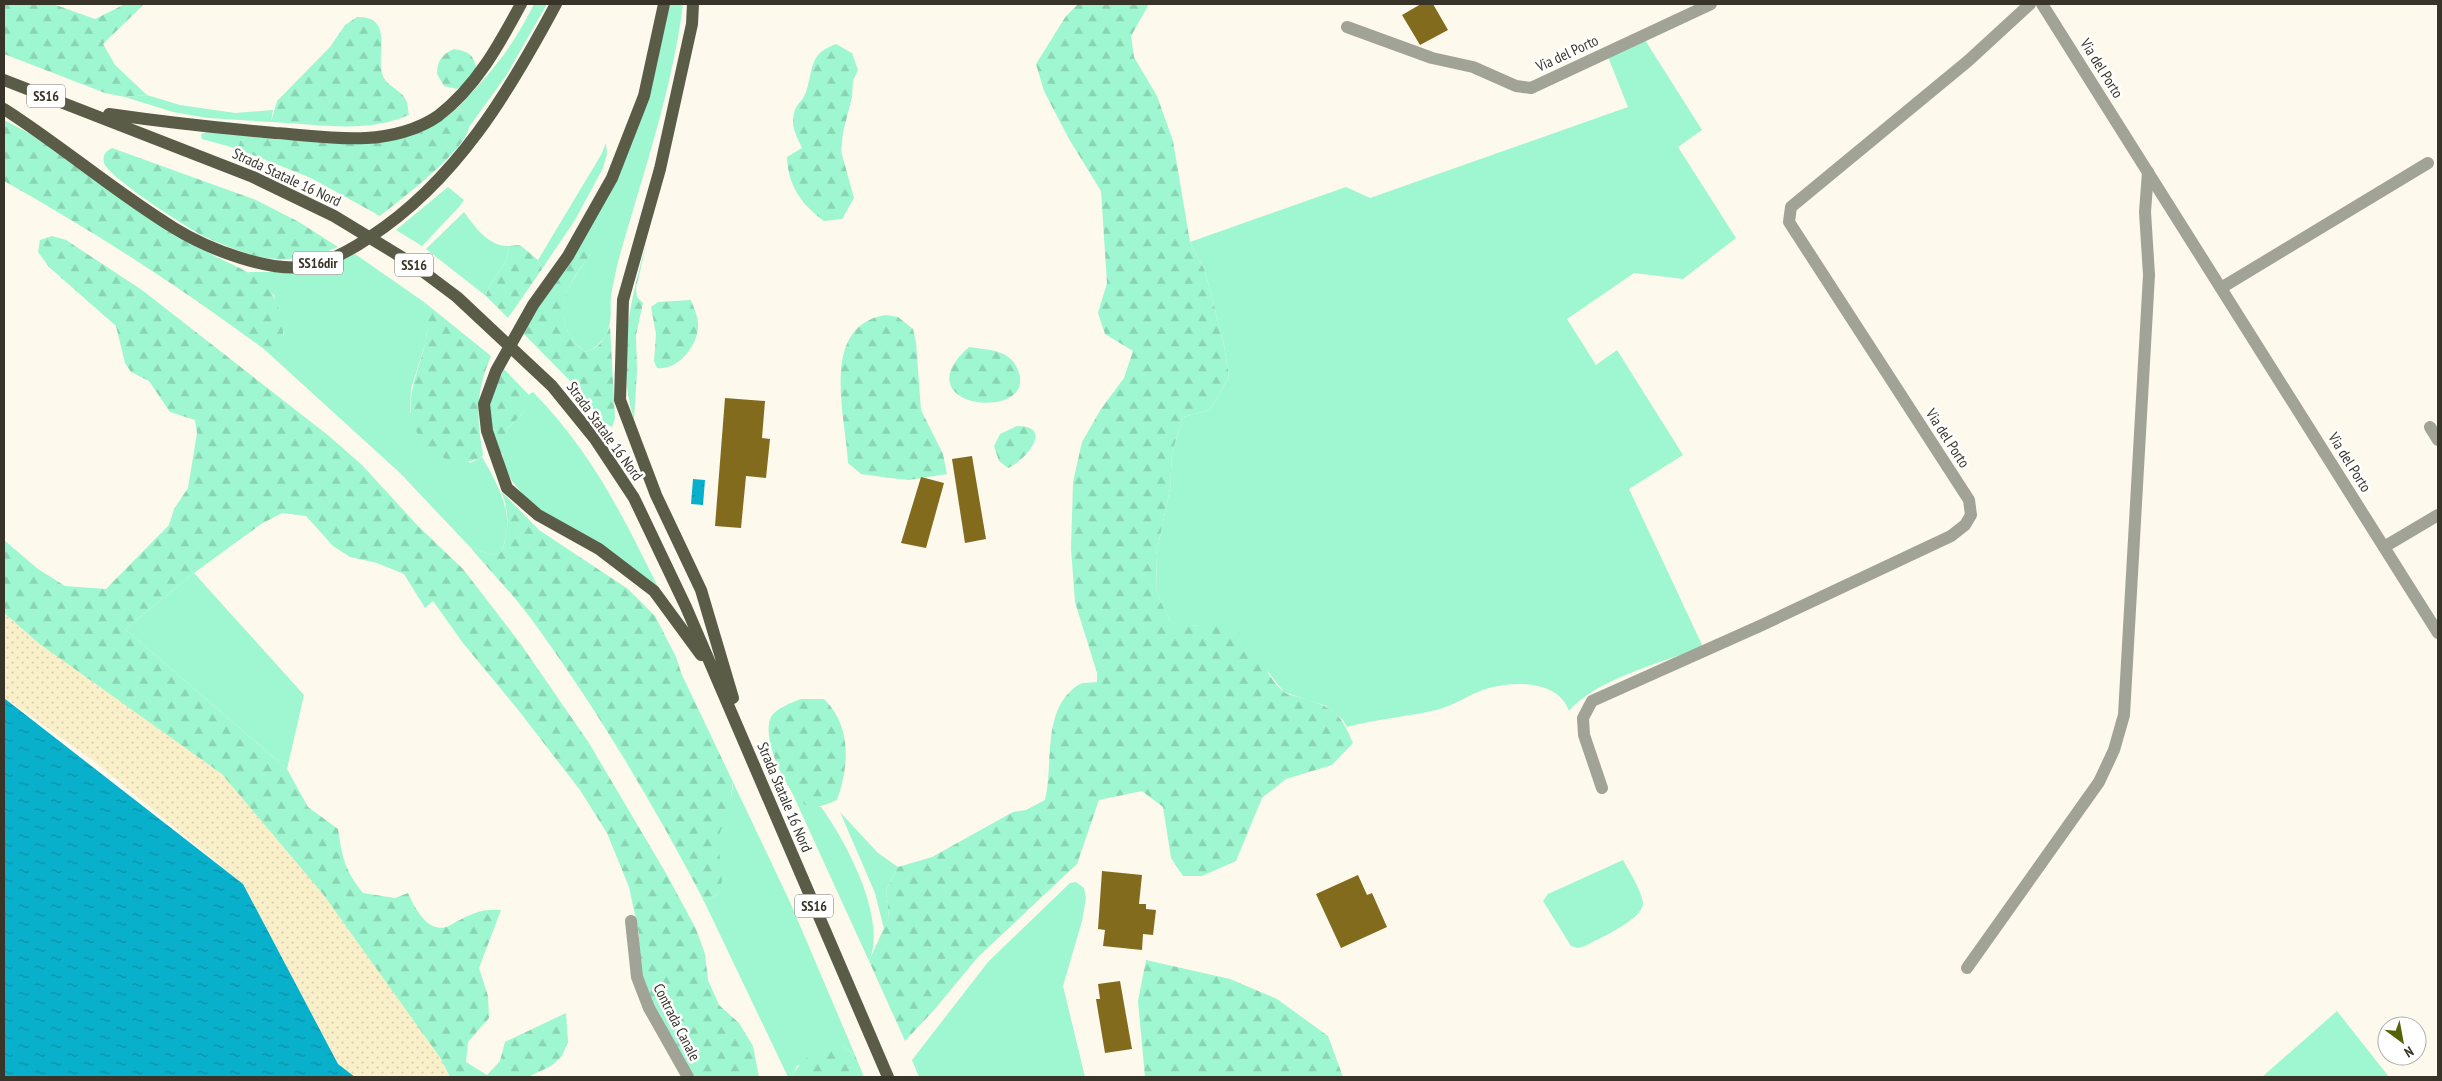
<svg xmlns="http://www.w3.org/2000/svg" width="2442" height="1081" viewBox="0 0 2442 1081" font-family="'PT Sans Narrow',sans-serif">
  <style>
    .green { fill: #9ef7d0 }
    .forest { fill: url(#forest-firs) }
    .sand { fill: url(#sand-dots) }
    .water { fill: url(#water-ripples) }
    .building { fill: #836b1e }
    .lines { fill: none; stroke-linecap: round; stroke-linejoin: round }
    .minor { stroke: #a1a396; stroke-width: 12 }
    .tertiary { stroke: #a1a396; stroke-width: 12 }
    .primary { stroke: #5a5c47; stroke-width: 12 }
    .labels { text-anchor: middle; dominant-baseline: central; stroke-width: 5; stroke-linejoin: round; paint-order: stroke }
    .shield { fill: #fff; stroke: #747169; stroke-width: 1 }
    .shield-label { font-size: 14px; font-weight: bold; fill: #383429 }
    .street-label { font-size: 15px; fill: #383429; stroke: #fff }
  </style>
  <defs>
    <pattern id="forest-firs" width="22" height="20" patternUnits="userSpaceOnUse" patternTransform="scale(1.25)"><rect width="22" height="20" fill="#9ef7d0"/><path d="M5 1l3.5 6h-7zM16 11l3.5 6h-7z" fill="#89d4b3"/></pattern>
    <pattern id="sand-dots" width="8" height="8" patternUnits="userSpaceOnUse" patternTransform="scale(1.25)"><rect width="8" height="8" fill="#f9f0ca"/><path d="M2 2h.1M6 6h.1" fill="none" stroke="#d6ceae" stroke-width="1.8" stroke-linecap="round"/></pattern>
    <pattern id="water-ripples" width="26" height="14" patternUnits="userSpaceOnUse" patternTransform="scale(1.25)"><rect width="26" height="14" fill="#09b0cb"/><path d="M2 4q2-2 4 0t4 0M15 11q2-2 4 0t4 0" fill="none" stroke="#0b90a5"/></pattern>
  </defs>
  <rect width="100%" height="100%" fill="#fdf9ed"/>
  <!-- green -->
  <path class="green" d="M534,4H547L506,76L469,127L464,111L455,110C491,73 511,50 534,4Z
    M670,4H683C672,91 643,174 619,258C616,270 613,284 611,296C610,305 612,317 609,326C605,340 598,348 585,352C546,322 566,287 590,255L584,236L597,214Z
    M1645,40L1702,130L1678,147L1736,238L1683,279L1634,273L1567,319L1596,365L1617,350L1683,455L1629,489L1703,647C1663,662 1596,679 1569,711C1558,680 1514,681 1489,688C1470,693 1455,706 1436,710C1406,717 1376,719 1347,727L1343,720L1326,706L1284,692L1268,672L1197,625L1184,626L1170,621L1157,594L1156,555L1170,489L1172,453L1183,417L1210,410L1229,377L1224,345L1205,271L1190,242L1346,187L1370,198L1628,107L1608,57Z
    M147,95L180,105L235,113L273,110L271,122L208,118L173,112L125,97Z
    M207,132L248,136L240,141L238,149L202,139L201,134Z
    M606,143L607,154L603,168L575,220L542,269L538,260L601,155Z
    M448,187L464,200L459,207L422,246L396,230Z
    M464,212C475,227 489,247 509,246C507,272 492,274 486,296L426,249Z
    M355,254L424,302L428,323L426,341L411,389L410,412L470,463L482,457C499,487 517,517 501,552L492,555L470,547L400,473L265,350H275L284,335L274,295L248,272H310Z
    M533,392C592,452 623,516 660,591L552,518L526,498L512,481L505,468L501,447L507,429L522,414L527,396Z
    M194,573L304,695L287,769L125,629Z
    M733,782L790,902L855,1055L841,1046L797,1066L792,1077H788L702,897L708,900L718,894C723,875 717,858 718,839C718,822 733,804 733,782Z
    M789,786C798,800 804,807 821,807C846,841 888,920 869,961Z
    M840,812L878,853L898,867L886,890L889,917L884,929L875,893Z
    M1623,860C1630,873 1641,889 1643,903C1644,919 1598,939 1585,946L1578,948L1571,946L1543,901L1548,894Z
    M1076,882L1084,888L1086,898L1082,921L1063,986L1085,1077H919L912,1060L988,962L1070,883Z
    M2337,1011L2389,1077H2262Z"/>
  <!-- forest -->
  <path class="forest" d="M4,4H53L95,19L125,4H144L103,44L115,65L147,95L125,97L105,93L4,54Z
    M1078,4H1149L1131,36L1134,57L1157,96L1173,141L1190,242L1205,271L1224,345L1229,377L1210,410L1183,417L1172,453L1170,489L1156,555L1157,594L1170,621C1191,629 1210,622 1230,628C1253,634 1265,678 1284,692C1288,695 1297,696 1302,698C1334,708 1340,712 1353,743L1332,765L1286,779L1262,798L1236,861L1202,876H1183L1171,858L1163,807L1142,791L1099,800L1077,864L978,957L934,1010L905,1041L869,961L889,917L886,890L898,867L932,857L1013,812L1026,810L1045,800C1054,763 1041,710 1078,685C1083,682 1091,683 1097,682V673L1075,602L1071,549L1073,482L1082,442L1101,409L1124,378L1133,351L1105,334L1098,313L1107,283L1101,191L1069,139L1044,91L1036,64L1066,16Z
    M357,17C397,16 373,59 384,78C389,87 402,91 406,100C408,104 408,111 409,115C366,134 316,124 271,122L277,101L330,47L345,25Z
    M836,44L852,53L858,70L853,81L852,97L843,132L841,151L854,198L842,219L824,221C801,204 788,185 787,157L802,148C799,141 793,131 793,123C794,101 801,106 806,92C814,69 808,54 836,44Z
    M454,49C467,51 474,54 476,68L464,85L457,89L444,86L437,74C437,61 442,54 454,49Z
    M455,110L464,111C466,115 469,121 469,126C469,148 398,202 380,216L311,178L238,149L240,141L248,136L282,140L427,128Z
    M4,120C74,155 134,207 201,248C222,262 248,268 266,286C279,298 285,329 283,346L275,350H265C182,288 95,232 4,181Z
    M112,148L256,200L299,222L338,247C310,259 282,263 252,255C237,250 220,244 205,237C189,229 108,177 104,163C102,155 106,151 112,148Z
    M52,236L66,240L142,290L329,436L362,465L417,525L463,569L520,643L589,743L667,875L696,929L705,954L708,980L719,1005L739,1023L753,1046L759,1077H692L639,979V934L629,887L607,833L580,790L519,711L463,643L433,601L425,608L404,574L377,563L350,557L333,546L306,516L282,513L261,524L194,573L125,629L287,769L308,807L338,829C342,857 345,871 363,893L395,898L408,893C414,906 427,933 446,927C450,926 455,922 460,920C474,912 485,909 501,910L479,968L488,996L489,1018L468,1042L466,1062L487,1075L500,1061L505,1042L566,1013L568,1042L562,1056L551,1066L528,1077H450L439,1056L37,642L4,613V540L38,569L65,586L106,589L169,525L174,509L188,488L197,433L195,420L170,412L149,381L131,372L125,363L116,326L49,267L38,252L40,240Z
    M584,236C588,241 592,248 590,254C588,260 582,265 579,270C560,300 554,328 585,352C602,347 602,341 610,326L615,418L612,427L604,423L578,389L522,332Z
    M647,242L636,288L637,297L643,303L636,335L637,371L634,420C616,361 630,299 647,242Z
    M520,245L538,260L542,269L508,318L486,296C492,274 507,272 509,246Z
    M691,300C694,309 699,318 698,327C697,347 677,371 657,368L654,361L656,334L651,307L658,302Z
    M424,302L491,356C476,390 476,418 483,454L482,457C468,464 452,464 439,455C391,422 416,383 426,340C429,327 426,315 424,302Z
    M886,315L898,317L913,329L916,342L921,410L943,454L947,474L909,480L890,478L861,474L848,463C846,418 818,325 886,315Z
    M969,347C988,350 1010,349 1018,370C1039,424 899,408 969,347Z
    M501,366L529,395L522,414L507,429L501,455L492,438L488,402Z
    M1017,426C1055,426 1026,460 1008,468L999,461L994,446L1000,434Z
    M501,491L539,530L628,589L655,616L676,657L682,675L733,782L729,809L718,838L722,881L718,894L708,900L702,897C651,800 594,704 529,616C511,592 489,570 470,547L492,555L501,552C510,533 509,509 501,491Z
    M801,699H824C852,726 849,767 837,800C829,803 820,808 811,807C789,803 760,737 771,717C776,708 791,703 801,699Z
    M1146,960L1230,979L1277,999L1328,1036L1343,1077H1145L1138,1001Z
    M841,1046L855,1055L864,1077H792C802,1056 819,1050 841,1046Z"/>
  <!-- sand -->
  <path class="sand" d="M4,613L37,642L222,774L323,894L439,1056L450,1077H355L338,1064L243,884L95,762L4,697Z"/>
  <!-- water -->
  <path class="water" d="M693,479L705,480L703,505L691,504Z
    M4,698L243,884L338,1064L355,1077H4Z"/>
  <!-- building -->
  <path class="building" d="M1421,4H1433L1448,30L1420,45L1402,15Z
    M725,398L765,401L762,438L770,439L766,478L746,476L741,528L715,526Z
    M972,456L986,539L965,543L952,459Z
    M921,477L944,483L926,548L901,543Z
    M1102,871L1142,875L1139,904H1146V909L1156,910L1153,935L1143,934L1142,950L1103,946L1105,930L1098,929Z
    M1358,875L1367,895L1372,893L1387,927L1341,948L1316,894Z
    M1120,981L1132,1049L1105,1053L1096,999H1100L1098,984Z"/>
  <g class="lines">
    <!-- minor -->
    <path class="minor" d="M1347,27L1432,58L1473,67L1516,86L1531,88L1711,4
      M2221,288L2428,163
      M2430,427L2438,440
      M2384,547L2438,515
      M1602,788L1584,735L1583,718L1592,701L1762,625L1951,536L1965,525L1971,515L1969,500L1789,222L1791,207L1968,61L2030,4
      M631,921L637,977L649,1008L688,1077
      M1967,968L2099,782L2114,750L2124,715L2149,275L2145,212L2148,172"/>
    <!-- tertiary -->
    <path class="tertiary" d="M2042,4L2438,633"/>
    <!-- primary -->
    <path class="primary" d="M664,4L644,96L612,178L568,256L533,305L496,371L484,404L487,431L507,488L538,515L599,549L654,591L701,655
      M693,4L692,24L660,169L623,300L620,400L656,495L701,590L733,698
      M4,80L253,177L334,216L413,264L457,297L552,386L595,439L634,498L686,607L888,1077
      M4,109C62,146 115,192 174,228C206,248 271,274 309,266C332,261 351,250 370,237C456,181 509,92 556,4
      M109,114C164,122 219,128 275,133C305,135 337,140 366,138C390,137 418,130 438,116C476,87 499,45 521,4"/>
  </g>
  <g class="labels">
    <!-- shield labels -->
    <g class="shield">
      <rect x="27" y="84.5" width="38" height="23" rx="4"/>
      <rect x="293" y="251.5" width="50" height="23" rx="4"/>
      <rect x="395" y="253.5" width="38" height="23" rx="4"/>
      <rect x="795" y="894.5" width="38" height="23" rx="4"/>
    </g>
    <g class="shield-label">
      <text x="46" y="96">SS16</text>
      <text x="318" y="263">SS16dir</text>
      <text x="414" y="265">SS16</text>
      <text x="814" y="906">SS16</text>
    </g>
    <!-- street labels -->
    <g class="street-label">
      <text transform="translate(1567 53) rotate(-25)">Via del Porto</text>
      <text transform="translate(2102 68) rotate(58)">Via del Porto</text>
      <text transform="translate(287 177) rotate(25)">Strada Statale 16 Nord</text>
      <text transform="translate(605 431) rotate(54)">Strada Statale 16 Nord</text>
      <text transform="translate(1948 438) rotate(57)">Via del Porto</text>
      <text transform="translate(2350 462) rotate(58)">Via del Porto</text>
      <text transform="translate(785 797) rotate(67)">Strada Statale 16 Nord</text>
      <text transform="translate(677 1022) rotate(63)">Contrada Canale</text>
    </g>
  </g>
  <!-- border -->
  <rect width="2442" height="1081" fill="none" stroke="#383429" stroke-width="10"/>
  <!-- north arrow -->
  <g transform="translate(2402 1041) rotate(148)"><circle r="24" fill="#ffffff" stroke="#afaea9"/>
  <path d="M0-4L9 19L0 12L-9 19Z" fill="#556409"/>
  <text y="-8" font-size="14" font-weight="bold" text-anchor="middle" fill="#383429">N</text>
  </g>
</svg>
